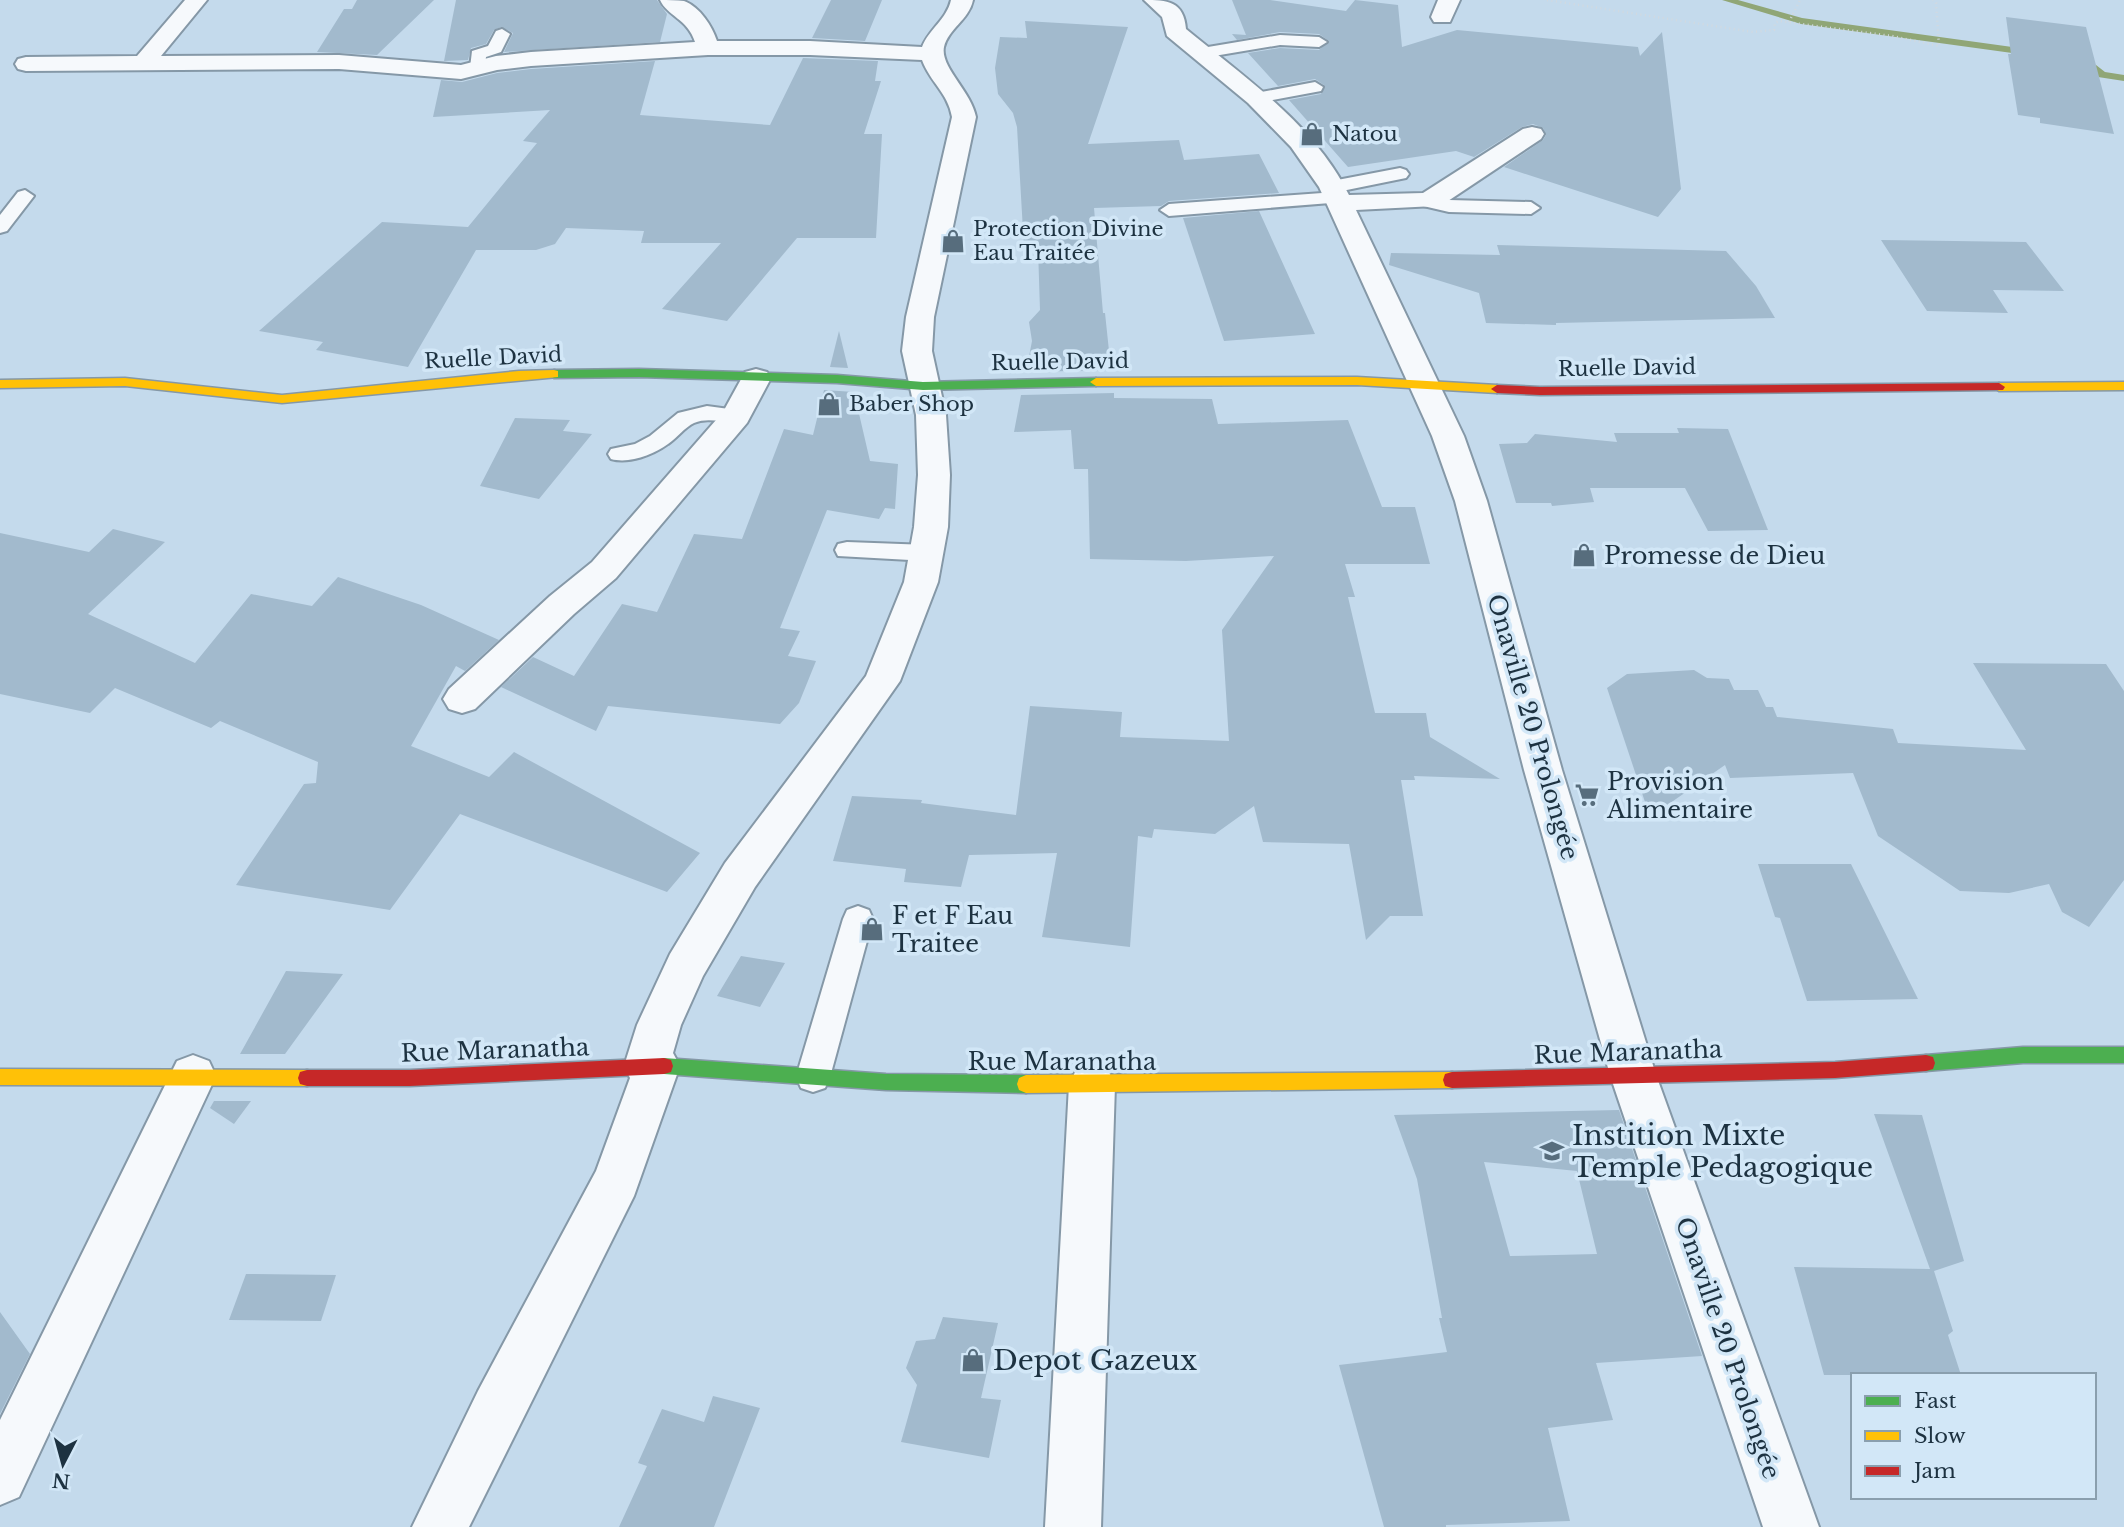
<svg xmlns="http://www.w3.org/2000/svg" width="2124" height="1527" viewBox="0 0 2124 1527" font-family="'Libre Baskerville',serif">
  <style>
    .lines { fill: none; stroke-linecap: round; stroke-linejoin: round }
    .stream { fill: #90a676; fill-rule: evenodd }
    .building { fill: #a2bacd; fill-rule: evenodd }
    .lane-casing { stroke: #8598a7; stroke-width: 4 }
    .street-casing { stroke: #8598a7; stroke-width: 4 }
    .fast-casing { stroke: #8598a7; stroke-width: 3 }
    .slow-casing { stroke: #8598a7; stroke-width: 3 }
    .jam-casing { stroke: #8598a7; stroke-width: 3 }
    .path { stroke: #d2d9df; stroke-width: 2.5; stroke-dasharray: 1 3.5; stroke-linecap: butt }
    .lane { fill: #f6f9fc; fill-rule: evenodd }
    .street { fill: #f6f9fc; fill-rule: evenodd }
    .fast { fill: #4caf50; fill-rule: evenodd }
    .slow { fill: #ffc107; fill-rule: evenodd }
    .jam { fill: #c62828; fill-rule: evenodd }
    .labels { text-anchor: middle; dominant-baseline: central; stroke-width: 7; stroke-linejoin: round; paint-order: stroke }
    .far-poi-label { font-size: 21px; fill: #1d3241; stroke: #d2e7f7; text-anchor: start }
    .far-street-label { font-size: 21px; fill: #1d3241; stroke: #d2e7f7 }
    .poi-label { font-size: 24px; fill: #1d3241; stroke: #d2e7f7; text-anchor: start }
    .street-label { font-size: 24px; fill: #1d3241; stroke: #d2e7f7 }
    .near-poi-label { font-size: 28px; fill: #1d3241; stroke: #d2e7f7; text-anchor: start }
  </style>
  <rect width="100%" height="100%" fill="#c4daec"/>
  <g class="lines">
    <!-- stream -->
    <path class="stream" d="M1722,0H1738L1802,18L2034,50L2039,53L2034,56L1801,24Z
      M2072,59L2096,65L2105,72L2124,75V81L2098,77L2088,69L2072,63Z"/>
  </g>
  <!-- building -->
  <path class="building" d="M357,0H434L377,55L317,52L344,9H352Z
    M456,0H657L667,14L660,42L504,52L513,33L501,27L494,30L486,44L471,48L468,60L444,61Z
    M831,0H882L865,41L812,38Z
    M1232,0H1270L1346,11L1355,0L1398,5L1402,47L1457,30L1638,47L1640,56L1662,32L1681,189L1658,217L1504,167L1543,140L1546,135L1543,128L1533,124L1522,127L1474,157L1456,151L1348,167L1289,100L1321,94L1324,85L1315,79L1278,86L1248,53L1280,48L1319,50L1329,41L1319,34L1280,32L1237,40L1232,34L1246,35Z
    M2006,17L2086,27L2114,134L2040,123V118L2018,115L2008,54H2011Z
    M1025,21L1128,27L1088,144L1179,140L1184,160L1259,154L1279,193L1169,201L1161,206L1094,208L1103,313H1105L1111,370L1026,372L1032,341L1029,322L1040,310L1038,248H1024L1017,127L1013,113L998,94L995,68L1000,37L1027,38Z
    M803,58L878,61L875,81H881L864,134H882L876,238H797L727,321L662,309L721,243H641L644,231L566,228L555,244L536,250H476L408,367L316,350L323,342L259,331L382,222L468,227L537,143L523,141L550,110L433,117L441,80L462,82L497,73L531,69L655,61L640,115L770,125Z
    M1259,211L1315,334L1224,341L1183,218Z
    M1881,240L2026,242L2064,291L1993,290L2008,313L1927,311Z
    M1497,245L1726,251L1756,286L1775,318L1556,323V325L1486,323L1479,293L1389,265L1391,253L1500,255Z
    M839,331L848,368L830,367Z
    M824,390L854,392L870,461L898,464L895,509L885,508L879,519L827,510L780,628L800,631L788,656L816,661L799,703L780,724L608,706L596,731L501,687L533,657L574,676L622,604L657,612L694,534L742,539L784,429L813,435Z
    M1114,393V398L1212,399L1218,424L1348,420L1382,507H1415L1430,564H1345L1355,597H1348L1375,713H1426L1430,737L1500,779L1414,776L1415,780H1401L1423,916H1390L1366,940L1349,844L1263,842L1254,806L1215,834L1154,829L1152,838L1138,836L1130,947L1042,937L1057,853L969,855L961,887L904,882L906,869L833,861L852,796L922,800L921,803L1016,815L1030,706L1122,712L1120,737L1229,741L1222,630L1274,556L1186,561L1090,559L1088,469H1074L1071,430L1014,432L1021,395Z
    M515,418L570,420L563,431L592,434L539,499L480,486Z
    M1677,428L1728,429L1768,530L1708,531L1685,488H1590L1594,502L1552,506L1551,503H1516L1499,444L1527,443L1535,434L1617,442L1614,433H1679Z
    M113,529L165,542L88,614L195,663L251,594L312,606L338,577L421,605L499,640L465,671L456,666L411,746L489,777L514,752L700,853L667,892L460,814L390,910L236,885L304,784L316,783L318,762L220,721L211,728L115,688L90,713L0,694V533L89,552Z
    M1973,663L2106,664L2124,691V880L2089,927L2062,912L2049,884L2009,893L1960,891L1878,836L1853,773L1730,778L1725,765L1650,817L1607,688L1627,674L1694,670L1707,678L1729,679L1734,690H1758L1766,707H1773L1777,717L1893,729L1898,743L2026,750Z
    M1758,864H1851L1918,999L1807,1001L1780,918L1775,917Z
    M741,956L785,963L760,1007L717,996Z
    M286,971L343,974L285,1054H240Z
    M214,1101H251L234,1124L210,1108Z
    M1619,1110L1702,1356L1596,1363L1613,1420L1548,1428L1570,1521L1446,1525V1527H1384L1339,1365L1447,1352L1439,1318H1442L1417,1179L1394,1115ZM1484,1162L1577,1171L1597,1254L1510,1256Z
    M1874,1114L1922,1115L1964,1261L1934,1271L1953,1331L1948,1335L1961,1375H1824L1794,1267L1930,1269Z
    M246,1274L336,1275L321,1321L229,1320Z
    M0,1312L30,1354L0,1414Z
    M943,1317L998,1323L981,1398L1001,1400L989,1458L901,1442L917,1385L906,1368L916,1341L935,1339Z
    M713,1396L760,1408L714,1527H619L647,1466L638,1463L662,1409L704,1422Z"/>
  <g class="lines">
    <!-- lane casing -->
    <g class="lane-casing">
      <path id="lane" d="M502,29L510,34L501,52L486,57L484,72H472L470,68L472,51L488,46L496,31Z
        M1280,35L1319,37L1327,42L1319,47L1280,45L1202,58L1194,53L1202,48Z
        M1315,82L1323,87L1321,91L1256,103L1247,98L1256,93Z
        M1400,168L1406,170L1409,174L1406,178L1332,193L1323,187L1332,181Z
        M25,190L34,196L7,231L0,233V215L18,192Z
        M1336,192L1345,198L1343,202L1169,216L1160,210L1169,204Z
        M1426,195L1449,200L1531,202L1540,208L1531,214L1449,212L1419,205L1417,201L1419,197Z
        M707,406L744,411L747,416L744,421C728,425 710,416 694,423C685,427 677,438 668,444C653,455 629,464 611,459L608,454L611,449L635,444L650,436L678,413Z
        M847,542L928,545L937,547L940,553L937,559L928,561L838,556L835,550L838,544Z
        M858,906L869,910L873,919L830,1077L825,1088L813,1092L801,1088L796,1077L843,919L847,910Z"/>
    </g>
    <!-- street casing -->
    <g class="street-casing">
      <path id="street" d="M185,0H207L161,56L339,55L461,65L496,56L531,52L695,42C688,19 667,16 660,0C667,0 677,0 684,1C700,7 712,26 717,41H810L922,47C929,29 947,19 951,0H973C969,20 948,29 944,47C940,67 971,91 976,117L934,317L932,351L946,415L950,475L948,527L938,582L900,681L755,887L703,976L681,1025L673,1053L680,1066L634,1196L469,1527H412L478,1391L596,1171L630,1078L624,1066L637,1025L670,954L725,863L866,676L904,582L914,527L918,475L916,415L902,351L906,317L952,117C948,93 930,82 922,60L810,55H708L531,66L497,70L461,79L339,69L26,71L18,69L15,64L18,59L26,57L137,56Z
        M1144,0C1167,0 1184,1 1186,29C1244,77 1315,125 1349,195L1423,193L1523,129L1532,127L1541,129L1544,134L1541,139L1448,201L1435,206L1356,210L1464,436L1487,501L1562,770L1656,1075L1819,1527H1763L1610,1075L1524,770L1455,501L1432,436L1319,187L1291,147L1248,103L1167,36L1162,17Z
        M1438,0H1460L1450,22H1434L1431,17Z
        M756,369L767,372L771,378L747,423L616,578L574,614L475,709L462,713L449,709L443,699L449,689L550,596L592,562L723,412L745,372Z
        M193,1055L209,1061L216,1076L19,1497L0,1505V1420L177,1061Z
        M1092,1064L1108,1070L1115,1085L1101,1527H1045L1069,1085L1076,1070Z"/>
    </g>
    <!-- fast casing -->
    <g class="fast-casing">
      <path id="fast" d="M639,369L837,375L923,382L1096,378L1102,382L1096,386L923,390L837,383L639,377L554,378L548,374L554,370Z
        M2023,1047H2124V1063H2023L1926,1071L1919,1069L1917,1063L1919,1057L1926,1055Z
        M664,1058L886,1074L1026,1075L1033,1078L1035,1084L1033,1090L1026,1093L886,1090L664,1074L657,1072L655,1066L657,1060Z"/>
    </g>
    <!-- slow casing -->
    <g class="slow-casing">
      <path id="slow" d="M554,370L558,371V377L282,403L125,386L0,388V380L125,378L282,395L519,371Z
        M1357,377L1497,385L1503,389L1497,393L1357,385L1096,386L1090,382L1096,378Z
        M2124,382V390L1999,391L1993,387L1999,383Z
        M0,1069L307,1070L314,1072L316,1078L314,1084L307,1086L0,1085Z
        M1452,1072L1459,1074L1461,1080L1459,1086L1452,1088L1026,1093L1019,1090L1017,1084L1019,1078L1026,1075Z"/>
    </g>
    <!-- jam casing -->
    <g class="jam-casing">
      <path id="jam" d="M1999,383L2005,387L2003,390L1540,395L1497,393L1491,389L1497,385L1540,387Z
        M1926,1055L1933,1057L1935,1063L1933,1069L1926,1071L1835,1078L1452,1088L1445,1086L1443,1080L1445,1074L1452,1072L1835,1062Z
        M664,1058L671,1060L673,1066L671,1072L664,1074L410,1086H307L300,1084L298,1078L300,1072L307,1070H410Z"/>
    </g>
    <!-- path -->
    <path class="path" d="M1547,0L1753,32L1774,30L1775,23L1779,21L1892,36L1939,46L1936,3L1933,0
      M1789,22L1800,0"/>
    <!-- lane -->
    <use href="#lane" class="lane"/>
    <!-- street -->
    <use href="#street" class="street"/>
    <!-- fast -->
    <use href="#fast" class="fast"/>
    <!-- slow -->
    <use href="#slow" class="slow"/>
    <!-- jam -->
    <use href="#jam" class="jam"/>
  </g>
  <!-- icons -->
  <defs>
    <g id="shop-bare" transform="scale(1.89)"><path d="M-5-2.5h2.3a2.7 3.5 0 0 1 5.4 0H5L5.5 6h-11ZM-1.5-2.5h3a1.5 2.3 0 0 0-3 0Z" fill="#576d7d" stroke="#d2e7f7" stroke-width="2.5" paint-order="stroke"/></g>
    <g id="supermarket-bare" transform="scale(1.89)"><path d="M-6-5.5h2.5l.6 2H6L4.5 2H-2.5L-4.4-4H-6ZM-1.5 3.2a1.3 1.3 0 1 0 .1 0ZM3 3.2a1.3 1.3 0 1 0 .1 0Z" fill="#576d7d" stroke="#d2e7f7" stroke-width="2.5" paint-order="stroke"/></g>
    <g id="school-bare" transform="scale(1.89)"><path d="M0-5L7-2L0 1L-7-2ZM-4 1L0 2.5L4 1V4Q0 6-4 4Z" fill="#576d7d" stroke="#d2e7f7" stroke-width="2.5" paint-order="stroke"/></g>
  </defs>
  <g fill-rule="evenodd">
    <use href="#shop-bare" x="1312" y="134"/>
    <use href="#shop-bare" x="953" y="241"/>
    <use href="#shop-bare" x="829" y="404"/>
    <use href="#shop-bare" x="1584" y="555"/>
    <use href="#supermarket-bare" x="1587" y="795"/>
    <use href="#shop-bare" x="872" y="929"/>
    <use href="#school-bare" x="1552" y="1151"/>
    <use href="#shop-bare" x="973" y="1360"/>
  </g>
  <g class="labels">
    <!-- far-poi labels -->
    <g class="far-poi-label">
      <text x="1332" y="134">Natou</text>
      <text x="973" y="229">Protection Divine<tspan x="973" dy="24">Eau Traitée</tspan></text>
      <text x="849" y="404">Baber Shop</text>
    </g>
    <!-- far-street labels -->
    <g class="far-street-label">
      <text transform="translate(493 358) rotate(-3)">Ruelle David</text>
      <text transform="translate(1060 362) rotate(-1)">Ruelle David</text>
      <text transform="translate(1627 368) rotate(-1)">Ruelle David</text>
    </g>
    <!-- poi labels -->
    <g class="poi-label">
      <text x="1604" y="555">Promesse de Dieu</text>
      <text x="1607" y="781">Provision<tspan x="1607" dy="28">Alimentaire</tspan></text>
      <text x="892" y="915">F et F Eau<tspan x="892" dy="28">Traitee</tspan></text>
    </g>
    <!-- street labels -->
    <g class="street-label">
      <text transform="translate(1533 727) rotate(74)">Onaville 20 Prolongée</text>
      <text transform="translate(495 1050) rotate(-2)">Rue Maranatha</text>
      <text transform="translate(1628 1052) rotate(-2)">Rue Maranatha</text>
      <text x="1062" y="1061">Rue Maranatha</text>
      <text transform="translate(1728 1348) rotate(71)">Onaville 20 Prolongée</text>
    </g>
    <!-- near-poi labels -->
    <g class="near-poi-label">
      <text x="1572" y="1135">Instition Mixte<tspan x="1572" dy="32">Temple Pedagogique</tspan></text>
      <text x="993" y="1360">Depot Gazeux</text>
    </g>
  </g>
  <!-- legend -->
  <rect x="1851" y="1373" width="245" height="126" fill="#d2e7f7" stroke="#8a9fae" stroke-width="2"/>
  <rect x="1865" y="1396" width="35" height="10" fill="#4caf50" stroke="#8a9fae" stroke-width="2"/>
  <text x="1914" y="1408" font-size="21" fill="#1d3241">Fast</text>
  <rect x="1865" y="1431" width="35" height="10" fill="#ffc107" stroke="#8a9fae" stroke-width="2"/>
  <text x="1914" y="1443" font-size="21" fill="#1d3241">Slow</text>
  <rect x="1865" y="1466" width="35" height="10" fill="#c62828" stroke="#8a9fae" stroke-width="2"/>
  <text x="1914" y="1478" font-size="21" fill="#1d3241">Jam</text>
  <!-- north arrow -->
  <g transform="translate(63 1464) rotate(186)" stroke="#d2e7f7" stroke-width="5" paint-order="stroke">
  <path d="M0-5L12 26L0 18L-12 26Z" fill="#1d3241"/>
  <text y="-10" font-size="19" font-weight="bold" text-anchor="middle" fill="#1d3241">N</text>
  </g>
</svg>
